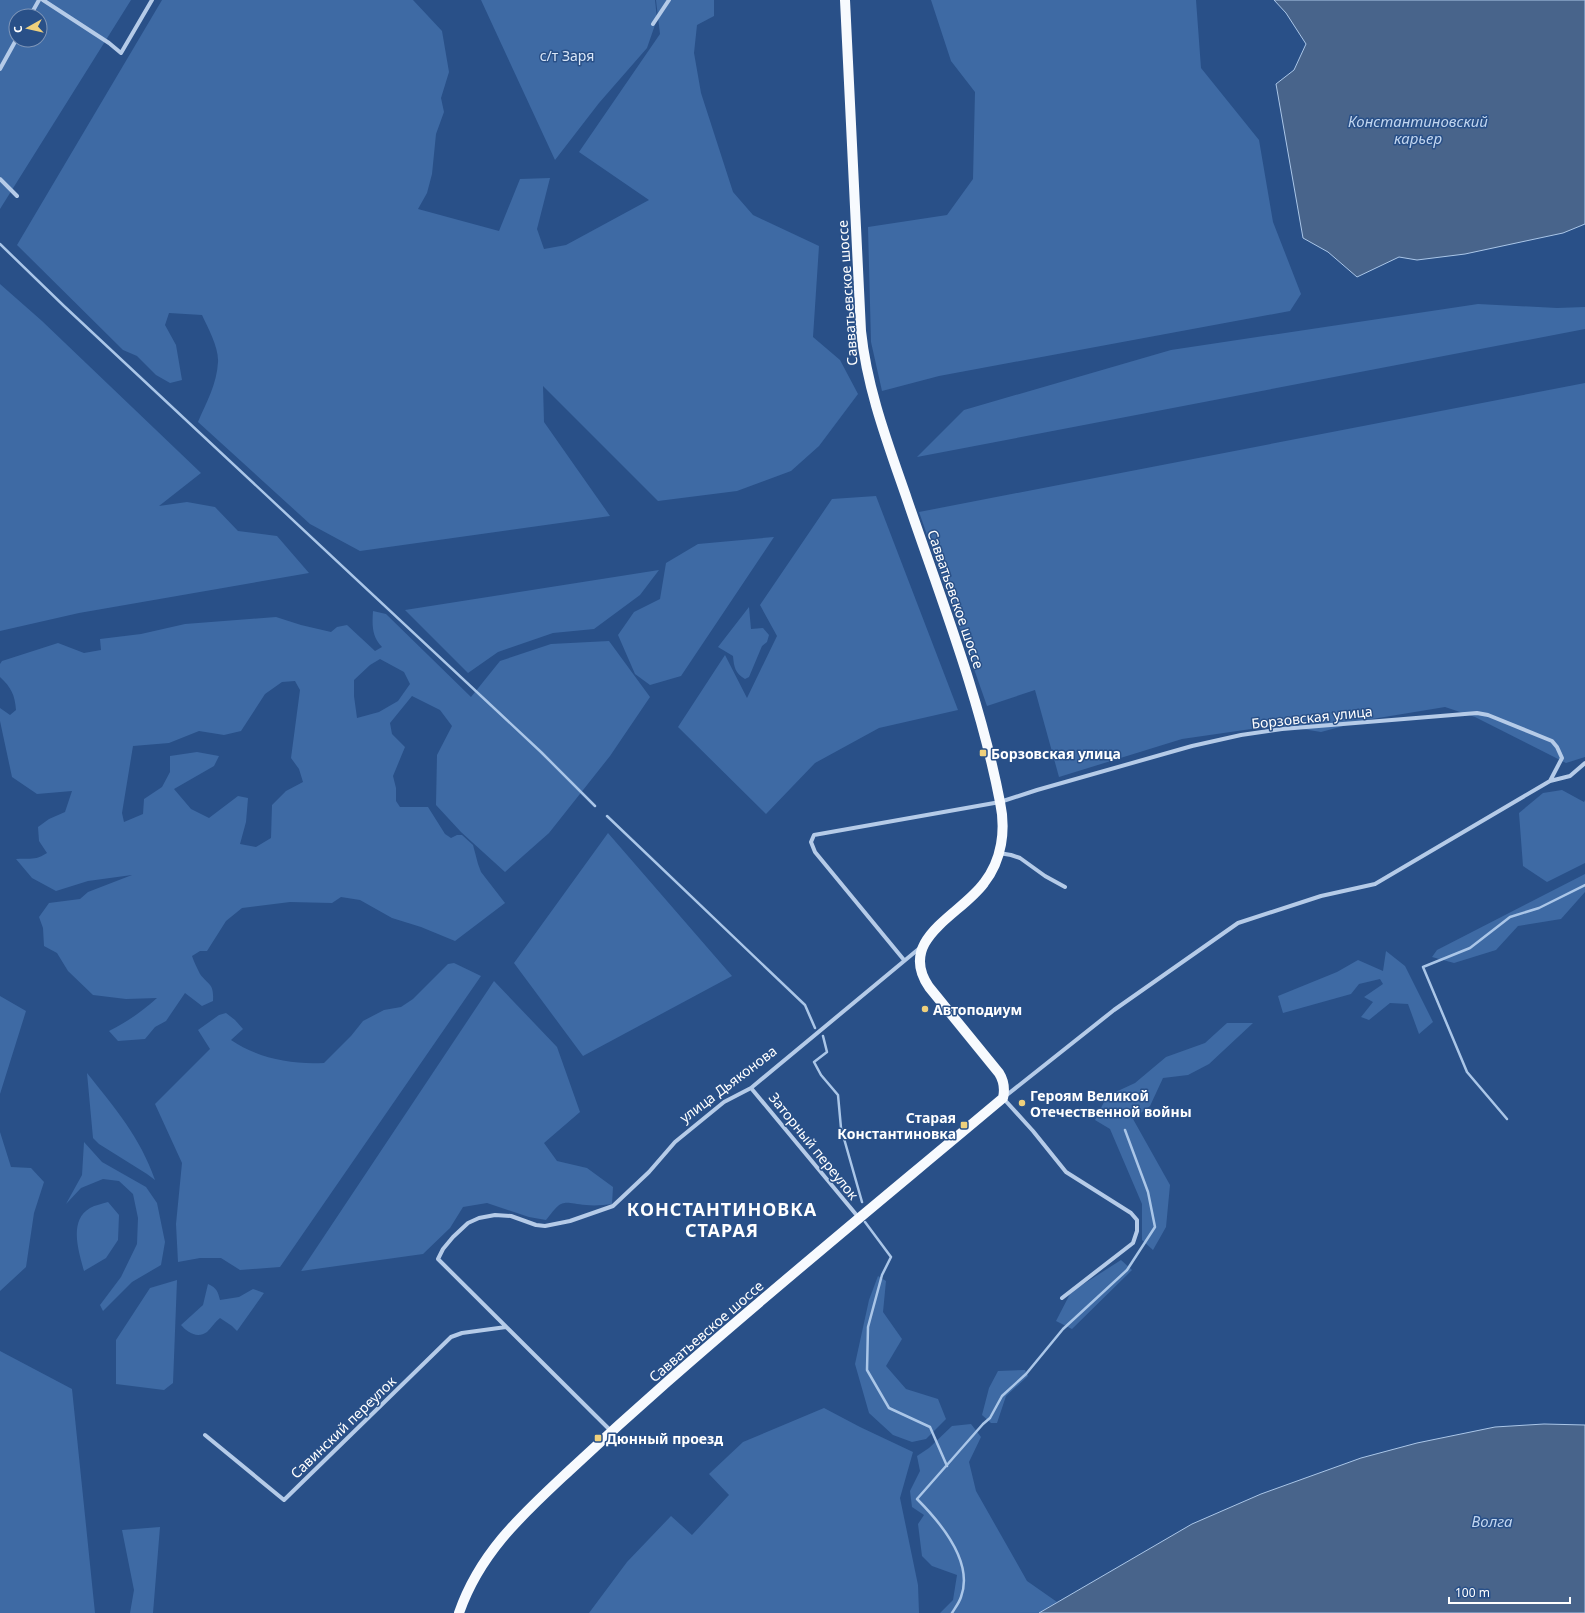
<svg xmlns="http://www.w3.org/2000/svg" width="1585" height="1613" viewBox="0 0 1585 1613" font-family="'Noto Sans',sans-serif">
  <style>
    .green { fill: #3e6aa4; fill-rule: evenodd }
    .water { fill: #48648b; stroke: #aac6e8 }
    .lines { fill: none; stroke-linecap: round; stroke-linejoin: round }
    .stream { stroke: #aac6e8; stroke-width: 2.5 }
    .street { stroke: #b5cbe8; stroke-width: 4 }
    .primary { stroke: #f7fafe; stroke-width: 10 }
    .poi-dot { fill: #efd07c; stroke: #295088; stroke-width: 1.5 }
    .labels { text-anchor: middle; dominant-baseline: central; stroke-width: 3; stroke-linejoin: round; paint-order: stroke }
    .park-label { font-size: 14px; fill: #d9e6f7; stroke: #295088 }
    .street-label { font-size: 14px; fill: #fff; stroke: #295088 }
    .poi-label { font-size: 14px; font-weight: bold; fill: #fff; stroke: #295088; text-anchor: start }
    .water-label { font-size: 15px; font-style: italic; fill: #c1d5ef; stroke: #295088 }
    .district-label { font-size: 18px; font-weight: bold; letter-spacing: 1px; fill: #fff; stroke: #295088 }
  </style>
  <rect width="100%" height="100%" fill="#295088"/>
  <!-- green -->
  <path class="green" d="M0,0H131L0,209ZM16,16H40V40H16Z
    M162,0H413L442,31L449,72L441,98L444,112L436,134L432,174L427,193L418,209L499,231L520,179L550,178L537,229L544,249L566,245L649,200L579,152L660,34L656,0H714V16L697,25L694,53L701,93L733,192L753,215L819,246L813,337L840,360L858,394L819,446L791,471L737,491L658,501L543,386L544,422L610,516L360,551L310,524L198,422C206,403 217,384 218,362C219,348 208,328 202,315L169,313L165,325L176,345L182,380L170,383L156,375L137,356L123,350L17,245Z
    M481,0H655L657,19L647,48L599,103L555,160Z
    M931,0H1196L1201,68L1259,140L1273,222L1301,294L1290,311L939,376L882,391L871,342L868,227L947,215L973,179L975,92L951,61Z
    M0,284L42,321L201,473L159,506L187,502L215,507L238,531L277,536L309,573L79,613L0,631Z
    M1478,304L1557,308L1585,307V329L917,457L964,410L1171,350Z
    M1585,383V757L1566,763L1475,717L1445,707L1366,720L1321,732L1278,725L1182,739L1059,777L1035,690L987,706L919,512Z
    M876,496L958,710L879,728L815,763L766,814L678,727L725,655L747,698L777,636L760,605L832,499Z
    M774,537L681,676L650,685L635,674L618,635L634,612L660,599L666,563L698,544Z
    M659,570L640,595L594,629L553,633L498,652L468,673L405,610Z
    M749,607L751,629L763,628L769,635L767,642L762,646L749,677L745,679C735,673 734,667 733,656L718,647Z
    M373,611L386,614L471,697L500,661L551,644L609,641L650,697L610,756L549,833L505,872L461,832L436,805L437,755L452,726L440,710L412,696L390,723L392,734L405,747L393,776L396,788V801L400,807H428L445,834L451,838L457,835H462L473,845L478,864L481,872L505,903L455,941L421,927L392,918L360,900L341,897L332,903L290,902L242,908L226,921L207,951H200L192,956C194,962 197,968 200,974C209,986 214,983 213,1001L202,1006L185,993L166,1021L155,1027L145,1039L118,1041L109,1031C129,1021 141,1012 157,998L126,999L93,995L68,971L57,953L44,946L43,928L39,917L49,903L80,899L88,892L132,875L88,881L56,891L32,878L16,859C31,858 34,861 47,853L39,841L38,827L49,819L65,812L72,791L37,794L12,777L0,721V708L10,715L16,710C15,695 11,687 0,677V664L2,661L58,643L84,653L101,650L100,639L141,634L185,624L276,617L301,625L331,632L337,627L347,625L375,651L382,647C372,637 372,625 373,611ZM380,659L404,672L410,684L398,701L379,712L357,718L354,696V680L370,665ZM295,681L300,690L291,758L299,769L303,782L286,791L272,805L271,838L256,847L240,844L246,822L248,798L238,796L209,818L191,809L174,789L214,766L219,756L197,752L170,756V772L162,787L144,799L143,814L124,822L122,813L133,746L169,743L199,731L224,735L241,731L265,694L282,682Z
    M1562,790L1584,802L1585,800V863L1547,882L1523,866L1519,813L1543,793Z
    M608,833L732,976L583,1056L514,963Z
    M1585,874V892L1561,919L1518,926L1496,950L1454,963L1432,957L1437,950Z
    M1386,951L1405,966L1433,1022L1419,1034L1408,1004L1390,1003L1369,1020L1361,1017L1373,1002L1364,997L1383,984L1380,979L1359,984L1351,994L1283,1013L1278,996L1337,972L1358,960L1383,971Z
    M454,963L481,976L280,1267L240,1270L221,1258H200L178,1262L176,1224L182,1163L155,1104L210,1049L198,1030L219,1015L226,1013L235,1020L243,1029L231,1040C257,1058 292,1065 324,1063L351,1036L363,1021L384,1010L401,1007L413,999L448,964Z
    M494,981L557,1047L580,1112L544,1143L557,1161L587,1168L613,1187L612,1204C604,1205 595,1206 586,1205C561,1202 563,1198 546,1220L529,1217L487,1203L463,1207L450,1228L423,1254L301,1271Z
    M0,996L26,1011L0,1094Z
    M1227,1023H1253L1209,1064L1188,1075L1163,1078L1150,1106L1133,1119L1170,1185L1166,1227L1153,1250L1142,1240V1204L1110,1129L1095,1120L1107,1096L1135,1083L1166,1057L1205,1043Z
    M87,1073C115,1108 140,1137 155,1180L147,1174L99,1144L93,1138Z
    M0,1132L11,1167L31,1168L44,1182L34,1213L26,1267L0,1291Z
    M84,1142L102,1162L146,1187L157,1203L165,1242L161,1265L132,1282L103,1311L100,1305L121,1277L137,1244L138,1218L133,1194L119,1181L103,1179L81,1188L66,1204L82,1175Z
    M108,1202L119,1215L118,1240L106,1258L84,1271C79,1252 68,1221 90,1208C95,1205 102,1204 108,1202Z
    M1121,1260L1132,1270L1072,1329L1056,1321L1071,1292Z
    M878,1276L886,1281L883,1312L902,1339L886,1366L906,1389L938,1399L946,1419L926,1439L912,1442L893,1435L869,1413L855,1364L869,1300Z
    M177,1280L173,1383L164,1390L116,1384V1340L150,1288Z
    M208,1284C217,1288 218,1292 220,1300L239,1297L253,1289L264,1293L237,1331L232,1326L220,1318C215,1322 211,1328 207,1332C197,1339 187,1332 181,1325L203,1305Z
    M0,1351L72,1389L95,1613H0Z
    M1025,1370L1028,1376L1006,1396L997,1423H991L982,1415L989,1388L998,1371Z
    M824,1408L860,1427L913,1452L900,1498L918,1585L919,1613H589L627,1562L671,1516L692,1535L729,1495L709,1474L743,1442Z
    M971,1424L981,1437L969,1462L976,1491L1027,1581L1057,1602L1039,1613H940L953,1600L957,1575L932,1566L922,1556L918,1524L924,1515L912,1507L910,1491L920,1471L917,1456L929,1448L952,1426Z
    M160,1527L153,1613H130L134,1590L122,1530Z"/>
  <!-- water -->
  <path class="water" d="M1274,0H1585V224L1563,233L1465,254L1417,260L1399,257L1357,277L1328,252L1303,238L1276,84L1294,70L1306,44L1286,13Z
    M1544,1424L1585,1425V1613H1039L1192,1524L1261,1494L1361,1458L1417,1443L1495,1427Z"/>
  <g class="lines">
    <!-- stream -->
    <path class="stream" d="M0,244L64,306L541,752L595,806
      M607,816L805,1005L815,1028
      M823,1036L827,1052L814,1062L821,1075L838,1095L841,1128L862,1202
      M1507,1119L1467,1072L1423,967L1470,948L1510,917L1539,908L1585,885
      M865,1222L891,1257L882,1275L868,1327L867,1370L889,1408L930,1427L947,1466
      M952,1613C955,1608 959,1603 961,1597C974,1562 940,1522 917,1499L983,1424L990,1418L1002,1396L1026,1374L1063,1329L1127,1270L1155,1227L1148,1192L1125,1130"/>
    <!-- street -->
    <path class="street" d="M43,0L109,43L121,53L152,0
      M30,16L39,0
      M653,24L669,0
      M0,69L16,40
      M0,179L17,196
      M999,853L1011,855L1020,858L1045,876L1065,887
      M904,960L815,852L811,842L814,835L1000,802L1037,790L1192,746L1241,735L1282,729L1477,713L1488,715L1552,741L1557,747L1562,758L1550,781
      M751,1088L859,1218
      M1062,1298L1133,1243L1137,1231V1220L1131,1213L1066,1172L1033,1131L1003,1098L1114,1010L1238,923L1321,896L1375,884L1550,781L1570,776L1585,763
      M611,1431L438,1259L443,1249L453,1237L468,1223L479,1218L495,1215L511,1216L536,1225L545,1226L570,1221L613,1206L649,1172L675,1142L724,1102L751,1088L921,947
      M205,1435L284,1500L451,1337L462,1333L506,1327"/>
    <!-- primary -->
    <path class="primary" d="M459,1613C480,1552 523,1514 569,1471C601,1441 634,1411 667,1382C777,1285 891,1192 1003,1098C1005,1089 1004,1081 999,1073L929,987C896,939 961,915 984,883C1002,860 1006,830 1000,802C980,698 941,599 907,499C888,444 867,389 861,331L845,0"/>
  </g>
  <!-- markers -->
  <g class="poi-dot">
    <rect x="979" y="749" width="8" height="8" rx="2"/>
    <circle cx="925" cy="1009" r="4"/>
    <circle cx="1022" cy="1103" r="4"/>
    <rect x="960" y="1121" width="8" height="8" rx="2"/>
    <rect x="594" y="1434" width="8" height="8" rx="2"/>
  </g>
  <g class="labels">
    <!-- park labels -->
    <g class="park-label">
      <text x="567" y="55">с/т Заря</text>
    </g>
    <!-- street labels -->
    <g class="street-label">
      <text transform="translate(847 293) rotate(-94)">Савватьевское шоссе</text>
      <text transform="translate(956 599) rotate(71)">Савватьевское шоссе</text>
      <text transform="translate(1312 717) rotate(-6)">Борзовская улица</text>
      <text transform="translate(728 1084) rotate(-37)">улица Дьяконова</text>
      <text transform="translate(814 1146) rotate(51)">Заторный переулок</text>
      <text transform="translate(706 1331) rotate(-41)">Савватьевское шоссе</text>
      <text transform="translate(343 1427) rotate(-44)">Савинский переулок</text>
    </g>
    <!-- poi labels -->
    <g class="poi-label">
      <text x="991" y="753">Борзовская улица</text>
      <text x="933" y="1009">Автоподиум</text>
      <text x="1030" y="1095">Героям Великой<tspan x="1030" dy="16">Отечественной войны</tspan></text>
      <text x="956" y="1117" text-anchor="end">Старая<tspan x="956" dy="16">Константиновка</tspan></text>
      <text x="606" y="1438">Дюнный проезд</text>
    </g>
    <!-- water labels -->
    <g class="water-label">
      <text x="1418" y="121">Константиновский<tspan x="1418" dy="17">карьер</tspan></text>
      <text x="1492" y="1521">Волга</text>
    </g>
    <!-- district labels -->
    <g class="district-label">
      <text x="722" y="1209">КОНСТАНТИНОВКА<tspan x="722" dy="21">СТАРАЯ</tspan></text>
    </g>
  </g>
  <!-- north arrow -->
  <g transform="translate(28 28) rotate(262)"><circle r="19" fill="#295088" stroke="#7f96b8"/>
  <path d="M0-3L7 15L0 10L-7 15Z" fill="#efd07c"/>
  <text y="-6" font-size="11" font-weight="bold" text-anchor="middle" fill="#ffffff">С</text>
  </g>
  <!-- scale -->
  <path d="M1449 1597v6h121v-6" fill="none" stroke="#ffffff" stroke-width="2"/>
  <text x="1455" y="1597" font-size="12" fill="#ffffff" stroke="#295088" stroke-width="3" paint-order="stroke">100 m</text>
</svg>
